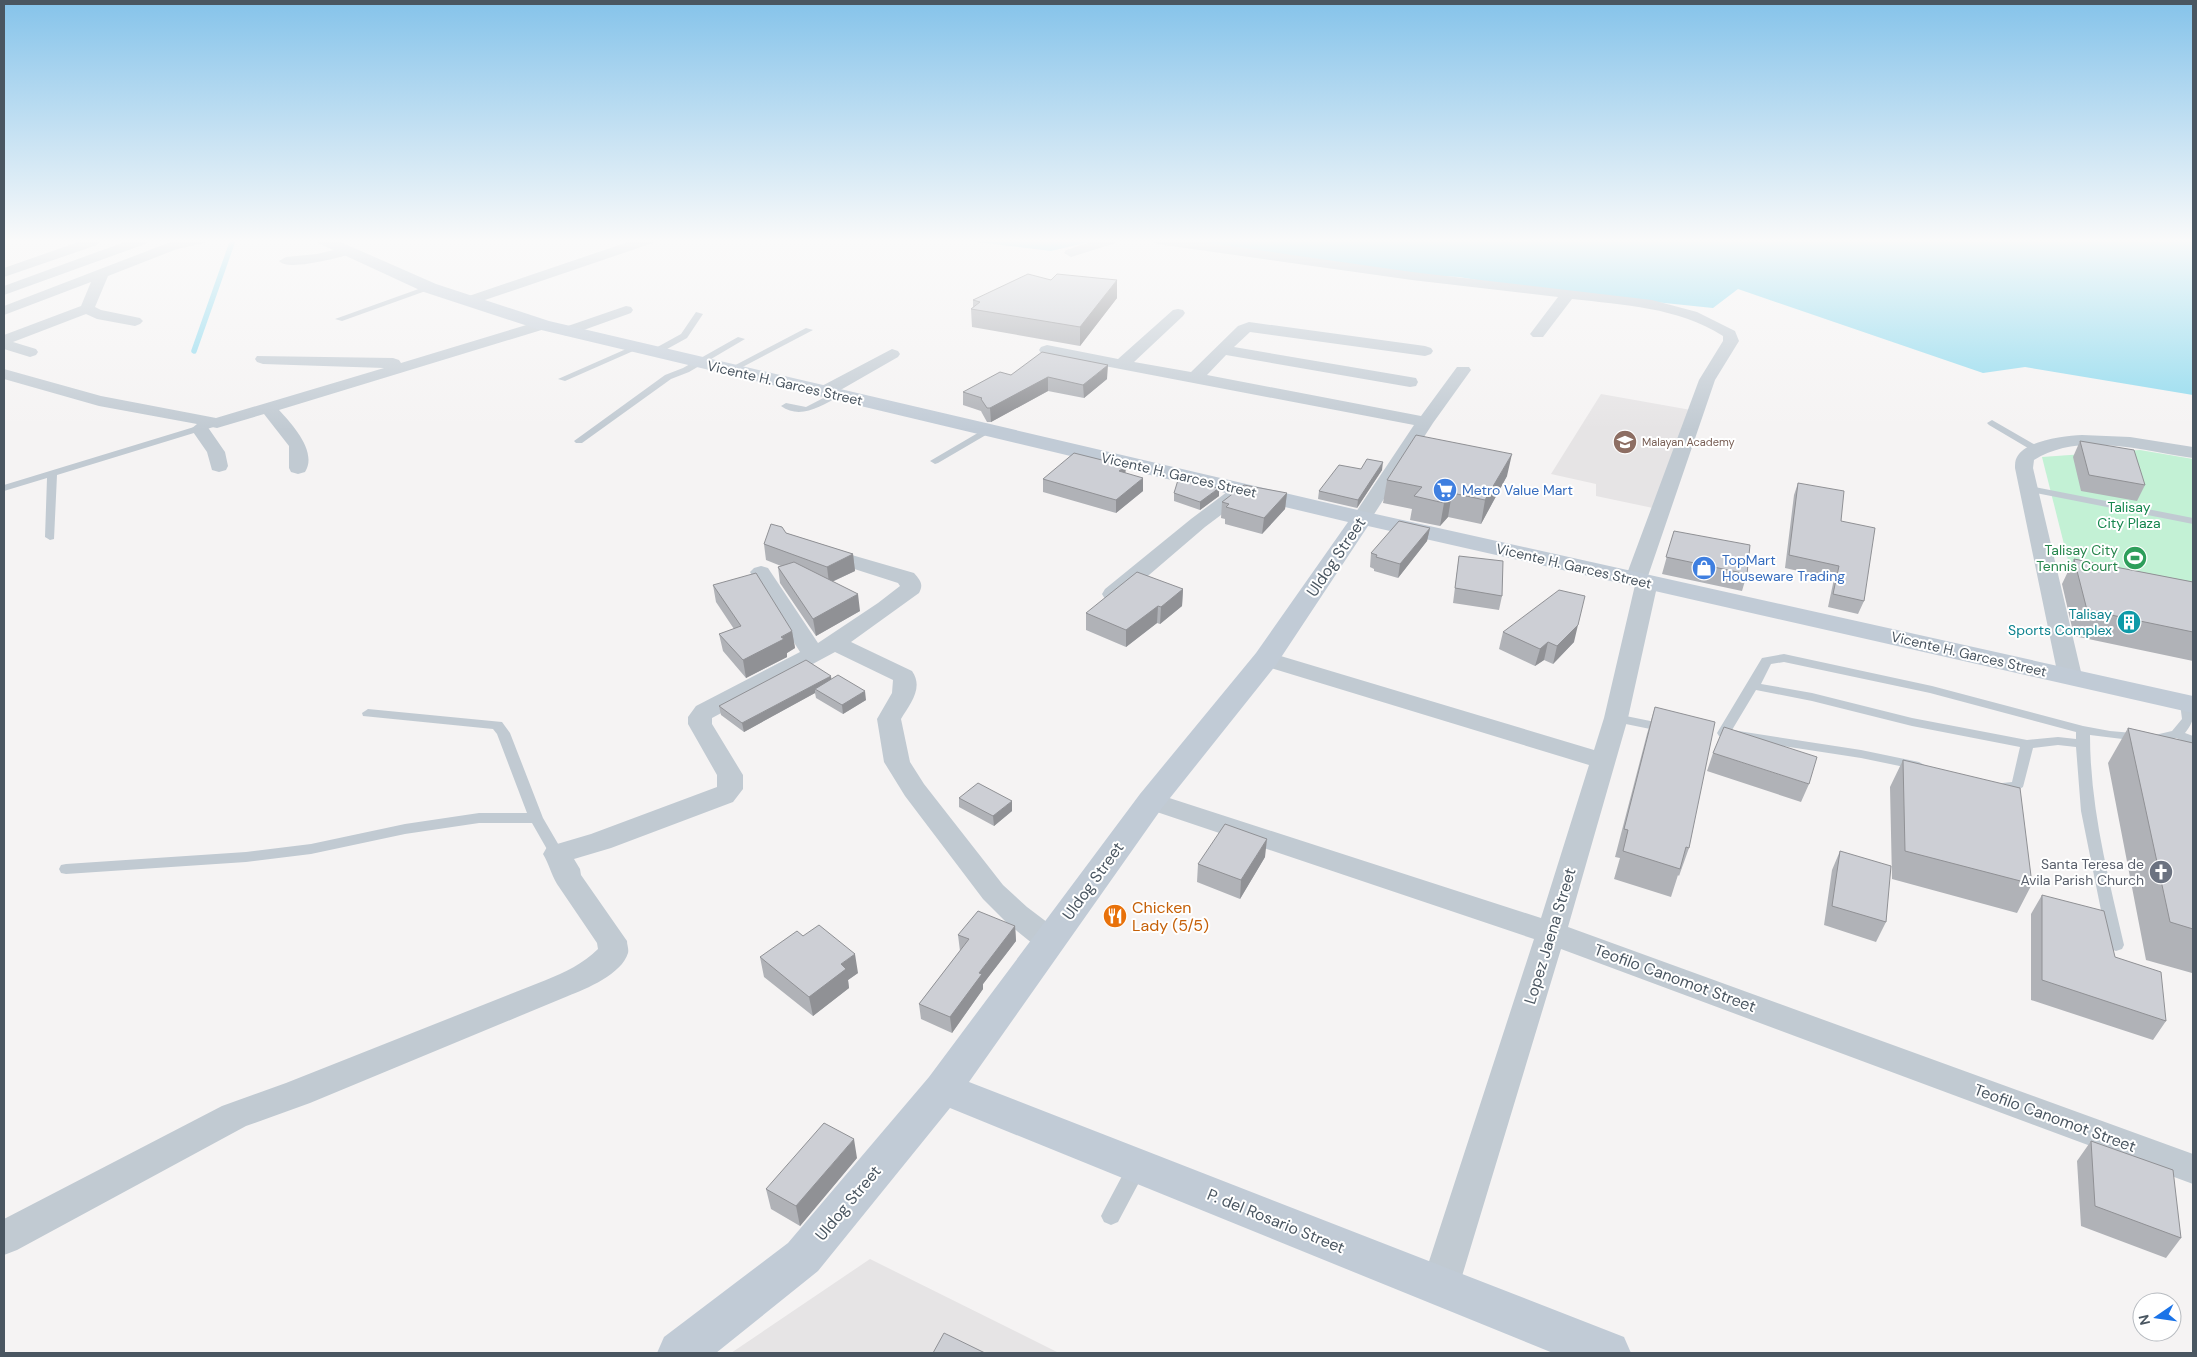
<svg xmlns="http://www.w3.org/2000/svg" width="2197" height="1357" viewBox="0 0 2197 1357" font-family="'DM Sans',sans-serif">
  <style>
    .education { fill: #e6e4e5 }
    .green { fill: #c3f1d5 }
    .water { fill: #90daee }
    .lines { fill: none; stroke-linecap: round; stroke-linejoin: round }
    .stream { stroke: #90daee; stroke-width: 5.5 }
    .lane { fill: #c1cad2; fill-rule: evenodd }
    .street { fill: #c1cad2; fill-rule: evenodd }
    .secondary { fill: #c1cbd6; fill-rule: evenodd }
    .wall { fill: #b0b2b7 }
    .shaded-wall { fill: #909195 }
    .building { fill: #cdcfd5; stroke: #909195 }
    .labels { text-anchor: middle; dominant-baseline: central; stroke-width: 4; stroke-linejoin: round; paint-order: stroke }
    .far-education-label { font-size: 11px; fill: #785e54; stroke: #fff; text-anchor: start }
    .street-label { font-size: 14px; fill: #4a5661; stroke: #fff }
    .shop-label { font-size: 14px; fill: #366cbe; stroke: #fff; text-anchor: start }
    .park-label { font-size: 14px; fill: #17864f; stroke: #fff }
    .leisure-label { font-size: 14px; fill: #27864d; stroke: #fff; text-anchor: end }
    .culture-label { font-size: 14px; fill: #0d838f; stroke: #fff; text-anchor: end }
    .worship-label { font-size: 14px; fill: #5b616d; stroke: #fff; text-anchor: end }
    .near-street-label { font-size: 16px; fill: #4a5661; stroke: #fff }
    .near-food-label { font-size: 16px; fill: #c56008; stroke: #fff; text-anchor: start }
  </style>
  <rect width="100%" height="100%" fill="#f5f3f3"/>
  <!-- education -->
  <path class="education" d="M1601,394L1691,410L1653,508L1596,496V484L1551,474Z
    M870,1259L1059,1353H731Z"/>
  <!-- green -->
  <path class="green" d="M2140,450L2193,459V595L2070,568L2042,457Z"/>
  <!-- water -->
  <path class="water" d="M959,240H1098L1051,251Z
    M1171,240H2193V395L2025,367L1983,373L1738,289L1713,308L1529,289L1459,277L1405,274Z"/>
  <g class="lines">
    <!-- stream -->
    <path class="stream" d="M194,351L233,240"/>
    <!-- lane -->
    <path class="lane" d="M427,286L434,288L342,321L335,319Z
      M696,312L703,314L687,338L658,354H652V350L681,334Z
      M806,328L813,330L733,372L726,370Z
      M738,337L745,339L689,372L671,379L582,443H576L574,441L665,375L683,368Z
      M633,346L640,348L565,381L558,379Z
      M835,392L839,395L838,397C821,406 800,420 781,406L786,403L806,407Z
      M217,420L220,421V425L57,475L54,539L50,540L45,537L47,478L4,491V485Z
      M1992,420L2039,447L2041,449L2036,452L2033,451L1989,425L1987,423Z
      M988,427L993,430L991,432L938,463L935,464L930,461Z
      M2030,486L2193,518V524L2026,491L2025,489Z
      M1784,654L1932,686L2083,726L2110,731L2155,735L2172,731L2182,719L2180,703L2186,699L2191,700C2197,712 2193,723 2185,733L2193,736V745L2176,738L2155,743L2090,735C2090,807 2108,876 2124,945L2122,949L2116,951L2110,949L2108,945L2081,811L2076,747L2058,745L2033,748L2023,787C2014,793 2003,793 1993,790L1991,787L1993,784L2012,782L2020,747L1912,726L1812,701L1756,690L1732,730L1861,750L1919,762L1926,766L1919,770L1861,758L1719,736L1717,733L1762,658ZM1784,662L1930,693L2076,732V739L2058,737L2027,740L1912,718L1812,693L1761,684L1771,664Z
      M368,709L502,722L510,733L543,818L564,854L562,858H552L532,823H479L405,834L311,854L246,862L66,874L61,873L59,869L61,865L66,864L246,852L311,844L405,824L479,813H527L497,734L493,729L363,716L362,713Z
      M1616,714L1665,724L1672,728L1665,732L1611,721L1610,718L1611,715Z
      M1137,1159L1144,1161L1146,1167L1144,1173L1118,1222L1111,1225L1104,1222L1101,1216L1104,1210L1130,1161Z"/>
    <!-- street -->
    <path class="street" d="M84,240H97L99,242L97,245L4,277V268Z
      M130,240H149L148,243L4,295V286Z
      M181,240H206L205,243L177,249L108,276L95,307L101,310L140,318L143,321L140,324L135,326L97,319L86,314L13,342L36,349L38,352L36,355L30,357L4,349V335L81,306L91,282L4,315V306L168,243Z
      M634,240H654L653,243L473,304H463L461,301L463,298Z
      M1097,240H1117L1116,243L1071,257L1064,253L1066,250Z
      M1151,240H1187L1412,272L1652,300L1697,312L1735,331L1739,341L1715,380L1648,576L1655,577L1658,582L1628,718L1568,927L2193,1154V1184L1561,949L1459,1286L1454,1299L1440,1304L1426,1299L1421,1286L1534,939L1142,807L1138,801L1142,795L1151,792L1160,795L1541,918L1589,765L1258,664L1254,659L1258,654L1266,652L1274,654L1594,750L1604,718L1635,585L1628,584L1625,579L1699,380L1723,341V336C1677,307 1624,305 1572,299L1543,337H1533L1530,334L1558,297L1412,280L1157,244Z
      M347,247L354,251L352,254C339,257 288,272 279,261L286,257L317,254Z
      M626,306L631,307L633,310L631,313L567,336L562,334L559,331L562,328Z
      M1178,309L1183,310L1185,313L1183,316L1134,362L1191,372L1238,326L1249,322L1425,346L1431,348L1433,351L1431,354L1425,356L1250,332L1234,347L1416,378L1418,382L1416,386L1410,387L1226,355L1207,375L1421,416L1457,367H1469L1471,370L1433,423L1369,522L1362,524L1355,522L1352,518L1414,425L1047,355L1041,353L1039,350L1041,347L1047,345L1118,359L1173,310Z
      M543,320L548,322L551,325L548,328L279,410C292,424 318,452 305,472L298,474L291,472L289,468V446L264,414L217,428L207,426L225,452L228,466L226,470L219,472L212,470L207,452L191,429L197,424L99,406L4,379V369L101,396L216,418L384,368L263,364L257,362L255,359L257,356L393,358L399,360L401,363Z
      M892,349L898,351L900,354L898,357L830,396H818L816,392L818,388Z
      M2082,435L2130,437L2193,447V458C2143,451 2080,431 2034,460L2033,468L2082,676L2078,681L2070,683L2062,681L2058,676L2015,468C2015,464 2015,460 2017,457C2026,440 2065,436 2082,435Z
      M1242,484L1249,486L1252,490L1249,494L1205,527L1121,599L1113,601L1105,599L1102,594L1105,589L1191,519L1235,486Z
      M824,547L914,573C920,580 924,584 919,593L851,642L912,671C924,688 910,704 901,719L910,762L924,784L1003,885L1027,907L1060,932L1064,940L1060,948L1049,951L1038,948L1007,923L983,899L905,796L884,762L877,719L892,693L893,680L835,652L712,718V724L743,775V789L733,802L611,848L574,859L580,869L581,875L627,941C627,945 629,949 628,953C622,974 586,989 568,996L310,1103L246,1126L17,1250L4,1255V1219L222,1106L286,1083L546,980C565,972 583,964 598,949L597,943L557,884C551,874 549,864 543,854L547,847L591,834L717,787V775L688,724V717L696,706L800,652L750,572L754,568L761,566L768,568L818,643L878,603L900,586L898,583L817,557L814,553L817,549Z"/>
    <!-- secondary -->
    <path class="secondary" d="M315,240H336L436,284L549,321L1362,511L2193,696V713L1368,526L1276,665L1162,808L969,1082L1624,1337L1631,1353H1553L950,1108L818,1271L716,1353H657L664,1337L788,1243L929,1077L1140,794L1256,653L1348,522L537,329L424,292L318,243Z"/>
  </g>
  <!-- wall -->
  <path class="wall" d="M1051,280L1117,298L1080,346L972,327L971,309L973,307V300Z
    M1011,375L1107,379L1084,398L1048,391L991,422H987L982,413L981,411L963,405V392Z
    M2080,441L2145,485L2137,501L2081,491L2073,457Z
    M1361,469L1382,470L1357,508L1318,499L1319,491Z
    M1125,473L1143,491L1116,513L1043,492V479Z
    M1507,476L1481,524L1448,517L1440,526L1410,520L1412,509L1383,503L1387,480Z
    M1798,483L1841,521L1864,601L1858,614L1828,607L1834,579L1785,568L1794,495Z
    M1174,493L1219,496L1200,510L1174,501Z
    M1287,493L1285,509L1262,534L1225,524V519L1221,518L1222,502Z
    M1430,528L1427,541L1398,578L1374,571V569L1370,567L1371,553Z
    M1674,531L1747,574L1742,591L1662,574Z
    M786,533L853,554L855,571L832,582L860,611L816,636L780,583L778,567L781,566L766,560L764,544Z
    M1459,556L1502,596L1499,610L1453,603Z
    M2074,559L2193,582V661L2074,636L2062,584Z
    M713,585L792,631L795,648L787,653V657L746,678L723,651L719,634L734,629L716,602Z
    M1183,589L1182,606L1160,624L1157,623L1126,647L1086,630V613Z
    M1503,632L1574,642L1553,664L1544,660L1535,666L1499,649Z
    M831,679L866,700L843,714L816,698L815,693L744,732L721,715L719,706Z
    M1655,707L1689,848L1679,876L1678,875L1671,897L1614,879L1620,858L1615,857L1647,734Z
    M2128,728L2193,743V977L2192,973L2146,960L2108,763Z
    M1713,753L1809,784L1801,802L1707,771Z
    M1903,760L2032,884L2017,913L1892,879L1890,787Z
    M959,798L1012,811L994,826L959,807Z
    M1840,851L1886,922L1876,942L1824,925L1832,870Z
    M1265,857L1240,899L1197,882L1198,864Z
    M2042,895L2115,957L2166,1021L2153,1040L2031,1000V914Z
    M1015,926L1016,941L983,984V989L952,1033L921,1019L919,1004L960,951L958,935Z
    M760,957L858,973L848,980L849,988L813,1016L764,977Z
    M2091,1141L2181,1238L2166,1258L2081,1226L2077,1161Z
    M857,1158L800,1226L771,1209L766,1189Z"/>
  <!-- shaded-wall -->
  <path class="shaded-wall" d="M1117,280V298L1080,346V327Z
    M1108,365L1107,379L1084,398L1083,385Z
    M1048,377V391L991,422L990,408Z
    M1512,454L1507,476L1481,524L1485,500Z
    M1383,462L1382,470L1357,508L1358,500Z
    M1126,466L1125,479L1119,471Z
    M1143,478V491L1116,513V500Z
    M1219,488V496L1200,510V502Z
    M1287,493L1285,509L1262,534L1264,518Z
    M1452,493L1448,517L1440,526L1444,503Z
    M1430,528L1427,541L1398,578L1400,564Z
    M853,554L855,571L829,583L827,567Z
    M1183,589L1182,606L1160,624L1161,607Z
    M858,594L860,611L816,636L813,619Z
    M1158,606L1157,623L1126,647V630Z
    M1578,625L1574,642L1553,664L1557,646Z
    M792,631L795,648L787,653V657L746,678L743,660Z
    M1548,642L1544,660L1535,666L1540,649Z
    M831,676L832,684L815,689V693L744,732L742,723Z
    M865,691L866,700L843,714L842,705Z
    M1012,801V811L994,826L993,816Z
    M1267,839L1265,857L1240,899L1241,880Z
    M1015,926L1016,941L983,984V989L952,1033L950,1017L979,973Z
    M855,954L858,973L848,980L849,988L813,1016L809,997L841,964Z
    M854,1139L857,1158L800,1226L796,1206Z"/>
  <!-- building -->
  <path class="building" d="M1028,274L1051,280L1057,274L1117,280L1080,327L971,309L980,302L973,300Z
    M1042,352L1108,365L1083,385L1048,377L990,408H987L981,399L982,398L963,392L1000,372L1011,375Z
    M1416,435L1512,454L1485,500L1452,493L1444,503L1414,496L1422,487L1387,480Z
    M2080,441L2134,450L2145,485L2089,475Z
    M1074,453L1126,466L1119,471L1143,478L1116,500L1043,479Z
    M1367,459L1383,462L1358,500L1319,491L1339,465L1361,469Z
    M1178,480L1219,488L1200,502L1174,493Z
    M1798,483L1844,491L1841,521L1875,528L1864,601L1833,594L1839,566L1789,555Z
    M1244,485L1287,493L1264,518L1226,507L1229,504L1222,502Z
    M1399,521L1430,528L1400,564L1376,557L1377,555L1371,553Z
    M771,524L782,527L786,533L853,554L827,567L764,544Z
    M1674,531L1750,545L1747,574L1666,557Z
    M1459,556L1503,561L1502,596L1455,588Z
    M2074,559L2193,582V632L2087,610Z
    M794,562L858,594L813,619L778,567Z
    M1137,572L1183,589L1161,607L1158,606L1126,630L1086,613Z
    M756,573L792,631L781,637L784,639L743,660L719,634L741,626L713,585Z
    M1559,590L1585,596L1578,625L1557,646L1548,642L1540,649L1503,632Z
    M806,660L831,676L742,723L719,706Z
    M838,675L865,691L842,705L815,689Z
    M1655,707L1715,722L1689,848L1686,847L1680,869L1623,851L1628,830L1624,829Z
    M1724,727L1817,757L1809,784L1713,753Z
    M2128,728L2193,743V929L2170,922Z
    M1903,760L2020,788L2032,884L1905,851Z
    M978,783L1012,801L993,816L959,798Z
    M1225,824L1267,839L1241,880L1198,864Z
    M1840,851L1891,866L1886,922L1832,906Z
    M2042,895L2104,911L2115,957L2161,972L2166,1021L2042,980Z
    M978,911L1015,926L979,973L982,974L950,1017L919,1004L969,939L958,935Z
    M819,925L855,954L841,964L846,969L809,997L760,957L797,931L803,936Z
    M824,1123L854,1139L796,1206L766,1189Z
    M2091,1141L2173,1170L2181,1238L2095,1206Z
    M944,1333L985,1353H933Z"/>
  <!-- sky -->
  <linearGradient id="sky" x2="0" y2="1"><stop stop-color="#85c3ea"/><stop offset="0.56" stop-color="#fafafa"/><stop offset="1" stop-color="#fafafa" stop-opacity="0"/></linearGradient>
  <rect width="2197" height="430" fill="url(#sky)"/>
  <!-- icons -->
  <defs>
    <g id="school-disc" transform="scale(1.25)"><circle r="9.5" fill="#8d6e63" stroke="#fff"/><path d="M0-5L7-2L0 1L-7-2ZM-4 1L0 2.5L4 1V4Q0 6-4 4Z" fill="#fff"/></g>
    <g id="supermarket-disc" transform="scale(1.25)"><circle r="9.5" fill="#3f7fe0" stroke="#fff"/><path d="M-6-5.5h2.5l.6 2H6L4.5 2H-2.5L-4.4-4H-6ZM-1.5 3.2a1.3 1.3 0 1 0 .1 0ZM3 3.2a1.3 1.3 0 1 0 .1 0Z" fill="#fff"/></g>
    <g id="stadium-disc" transform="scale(1.25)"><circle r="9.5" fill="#2e9e5b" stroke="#fff"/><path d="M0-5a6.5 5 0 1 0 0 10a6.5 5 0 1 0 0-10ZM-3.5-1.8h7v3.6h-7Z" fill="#fff"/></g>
    <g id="shop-disc" transform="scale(1.25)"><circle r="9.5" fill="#3f7fe0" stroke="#fff"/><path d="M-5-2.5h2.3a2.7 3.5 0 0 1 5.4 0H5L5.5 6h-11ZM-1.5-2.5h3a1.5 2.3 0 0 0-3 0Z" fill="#fff"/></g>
    <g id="building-disc" transform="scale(1.25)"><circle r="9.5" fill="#0f9aa8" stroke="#fff"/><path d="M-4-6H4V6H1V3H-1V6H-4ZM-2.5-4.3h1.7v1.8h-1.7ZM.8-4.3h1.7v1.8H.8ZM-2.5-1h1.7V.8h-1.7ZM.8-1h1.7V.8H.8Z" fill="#fff"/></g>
    <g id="church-disc" transform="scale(1.25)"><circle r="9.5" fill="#6b7280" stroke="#fff"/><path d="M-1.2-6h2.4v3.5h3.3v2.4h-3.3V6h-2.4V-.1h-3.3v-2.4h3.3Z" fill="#fff"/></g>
    <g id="restaurant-disc" transform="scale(1.25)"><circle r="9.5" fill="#e8710a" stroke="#fff"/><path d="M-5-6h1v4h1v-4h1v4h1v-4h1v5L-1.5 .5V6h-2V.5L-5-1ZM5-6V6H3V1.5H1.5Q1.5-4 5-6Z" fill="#fff"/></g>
  </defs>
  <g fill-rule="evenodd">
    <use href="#school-disc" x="1625" y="442"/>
    <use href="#supermarket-disc" x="1445" y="490"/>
    <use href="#stadium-disc" x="2135" y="558"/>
    <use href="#shop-disc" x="1704" y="568"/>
    <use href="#building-disc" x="2129" y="622"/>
    <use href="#church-disc" x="2161" y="872"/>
    <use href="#restaurant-disc" x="1115" y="916"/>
  </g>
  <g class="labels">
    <!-- far-education labels -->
    <g class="far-education-label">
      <text x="1642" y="442">Malayan Academy</text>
    </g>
    <!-- street labels -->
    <g class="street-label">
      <text transform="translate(785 383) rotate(13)">Vicente H. Garces Street</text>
      <text transform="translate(1179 475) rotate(13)">Vicente H. Garces Street</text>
      <text transform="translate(1574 566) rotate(13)">Vicente H. Garces Street</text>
      <text transform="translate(1969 654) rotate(13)">Vicente H. Garces Street</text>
    </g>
    <!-- shop labels -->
    <g class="shop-label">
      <text x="1462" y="490">Metro Value Mart</text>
      <text x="1722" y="560">TopMart<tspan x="1722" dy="16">Houseware Trading</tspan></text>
    </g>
    <!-- park labels -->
    <g class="park-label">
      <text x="2129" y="507">Talisay<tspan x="2129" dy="16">City Plaza</tspan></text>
    </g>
    <!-- leisure labels -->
    <g class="leisure-label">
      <text x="2118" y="550">Talisay City<tspan x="2118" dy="16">Tennis Court</tspan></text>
    </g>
    <!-- culture labels -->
    <g class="culture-label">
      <text x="2112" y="614">Talisay<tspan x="2112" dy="16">Sports Complex</tspan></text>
    </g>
    <!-- worship labels -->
    <g class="worship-label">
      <text x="2144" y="864">Santa Teresa de<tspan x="2144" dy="16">Avila Parish Church</tspan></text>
    </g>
    <!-- near-street labels -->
    <g class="near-street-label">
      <text transform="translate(1336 557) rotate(-56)">Uldog Street</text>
      <text transform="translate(1093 881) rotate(-54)">Uldog Street</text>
      <text transform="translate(1550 936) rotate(-73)">Lopez Jaena Street</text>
      <text transform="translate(1675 978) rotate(20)">Teofilo Canomot Street</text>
      <text transform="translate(2055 1118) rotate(20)">Teofilo Canomot Street</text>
      <text transform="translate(848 1203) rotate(-50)">Uldog Street</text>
      <text transform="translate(1276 1221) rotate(22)">P. del Rosario Street</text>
    </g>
    <!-- near-food labels -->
    <g class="near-food-label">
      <text x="1132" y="907">Chicken<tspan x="1132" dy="18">Lady (5/5)</tspan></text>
    </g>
  </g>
  <!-- border -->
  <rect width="2197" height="1357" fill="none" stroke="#4a5661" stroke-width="10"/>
  <!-- north arrow -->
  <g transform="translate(2157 1317) rotate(257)"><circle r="24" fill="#ffffff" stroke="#b7bbc0"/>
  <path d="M0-4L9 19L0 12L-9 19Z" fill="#1a73e8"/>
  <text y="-8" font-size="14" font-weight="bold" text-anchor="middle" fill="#4a5661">N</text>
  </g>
</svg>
